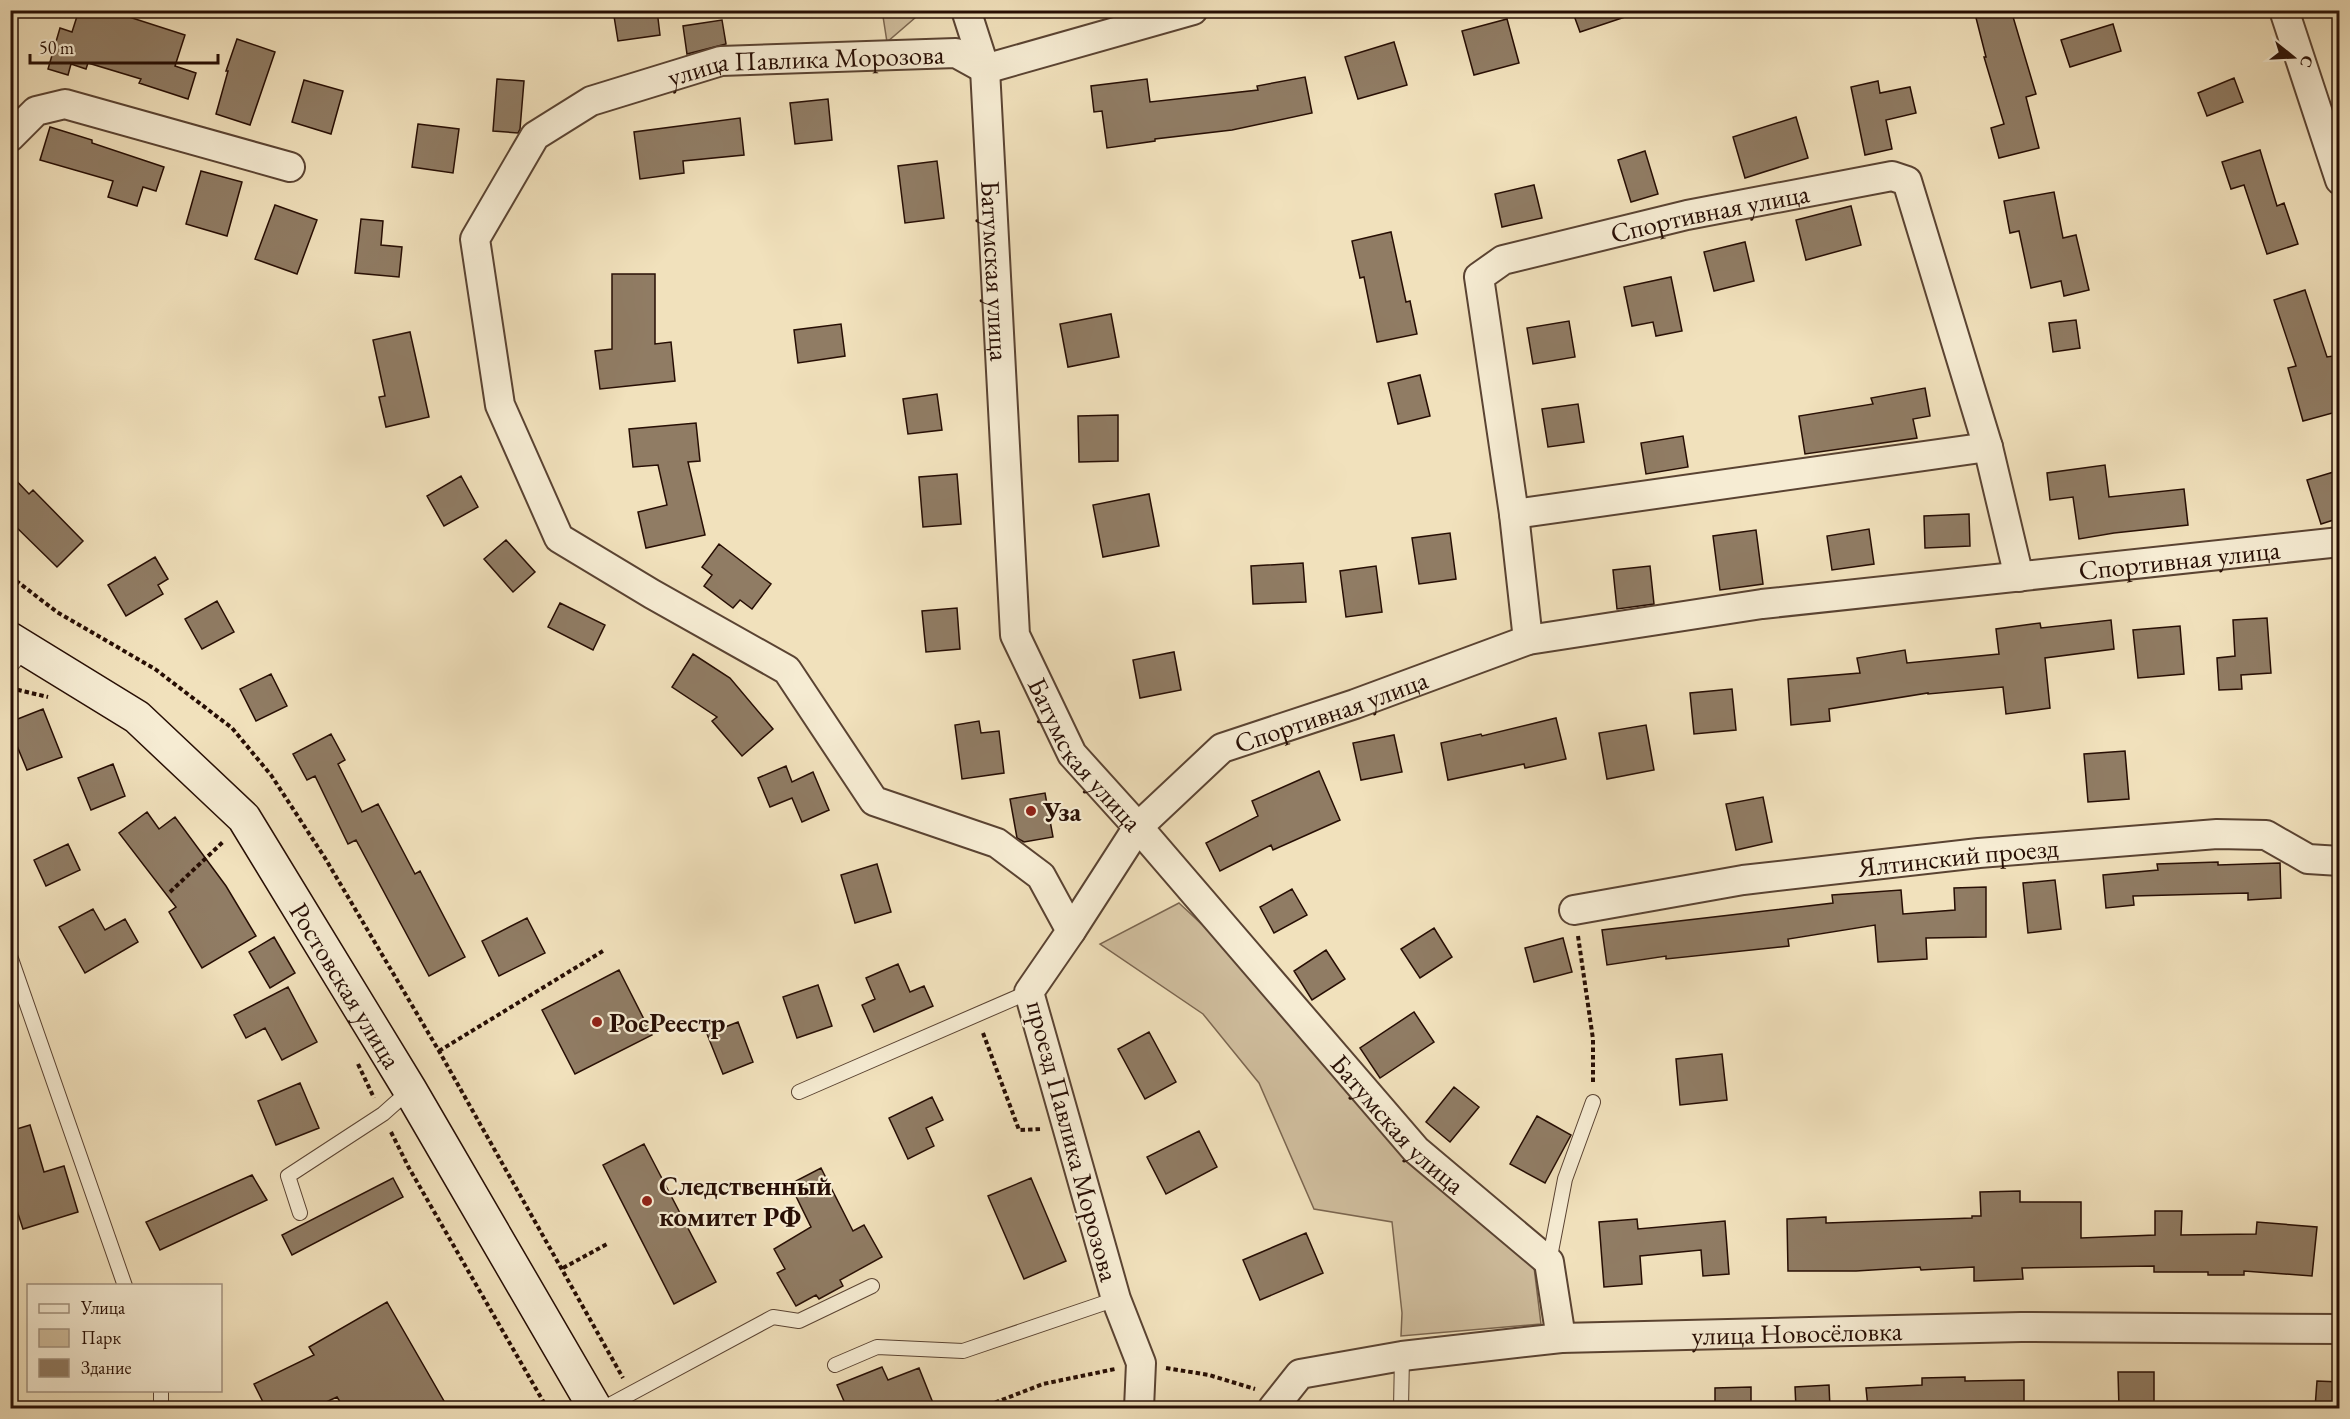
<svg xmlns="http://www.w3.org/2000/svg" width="2350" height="1419" viewBox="0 0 2350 1419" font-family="'EB Garamond',serif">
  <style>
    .green { fill: #cfbd9d; stroke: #7b6650; stroke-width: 1.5 }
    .building { fill: #907c64; stroke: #270e04; stroke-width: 1.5 }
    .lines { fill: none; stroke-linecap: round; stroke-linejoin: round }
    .lane-casing { stroke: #5a4332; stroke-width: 16 }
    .street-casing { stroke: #5a4332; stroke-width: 32 }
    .secondary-casing { stroke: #270e04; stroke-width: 36 }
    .path { stroke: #270e04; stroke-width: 4; stroke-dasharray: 4.5 3; stroke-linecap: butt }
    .lane { stroke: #f6ecd3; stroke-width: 14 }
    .street { stroke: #f6ecd3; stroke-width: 28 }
    .secondary { stroke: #f6ecd3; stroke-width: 33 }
    .poi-dot { fill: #8f2418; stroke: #f6ecd3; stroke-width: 2 }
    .labels { text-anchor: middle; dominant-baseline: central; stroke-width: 4.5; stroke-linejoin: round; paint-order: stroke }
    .street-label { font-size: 27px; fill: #270e04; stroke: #f6ecd3 }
    .poi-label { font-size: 27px; font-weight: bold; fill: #270e04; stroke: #f6ecd3; text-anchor: start }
  </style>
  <rect width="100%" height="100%" fill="#f1e1bc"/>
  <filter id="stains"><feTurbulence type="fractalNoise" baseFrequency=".00333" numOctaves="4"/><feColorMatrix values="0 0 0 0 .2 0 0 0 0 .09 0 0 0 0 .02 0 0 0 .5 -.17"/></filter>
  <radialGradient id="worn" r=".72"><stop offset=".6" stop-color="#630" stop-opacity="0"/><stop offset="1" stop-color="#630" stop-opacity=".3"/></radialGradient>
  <!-- green -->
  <path class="green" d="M882,10L923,11L887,42Z
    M1179,903L1243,963L1534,1267L1541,1324L1401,1336L1402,1313L1392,1222L1314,1209L1259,1083L1203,1014L1100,944Z"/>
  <!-- building -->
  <path class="building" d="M79,10H128L126,16L185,35L175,66L196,73L188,99L139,83L141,79L88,63L86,69L71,64L68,75L48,69L60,28L72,32Z
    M613,10H657L660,35L618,41Z
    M1572,10H1633L1634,14L1580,32Z
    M1974,10H2011L2036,94L2026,97L2039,148L1999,158L1991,128L2004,124L1984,57H1986Z
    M1507,19L1519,63L1474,75L1462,31Z
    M722,20L726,44L687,54L683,26Z
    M2113,24L2121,51L2070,67L2061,40Z
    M237,39L275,52L250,125L216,114L228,71H226Z
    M1394,42L1407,85L1358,99L1345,57Z
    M1305,77L1312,113L1232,130L1155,139V141L1107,148L1102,111L1094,112L1091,86L1147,79L1150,102L1258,90L1257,86Z
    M2234,78L2243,102L2207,116L2198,93Z
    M497,79L524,81L520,129L518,133L493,131Z
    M304,80L343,91L331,134L292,122Z
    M1878,81L1880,93L1910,87L1916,113L1886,120L1892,149L1865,155L1851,87Z
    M828,99L832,140L795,144L790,103Z
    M1796,117L1808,158L1745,178L1733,137Z
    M740,118L744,155L683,161L684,173L640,179L634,132Z
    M418,124L459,129L453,173L412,167Z
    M50,127L92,140V143L164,167L156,191L143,187L137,206L108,197L113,181L40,160Z
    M2260,150L2277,206L2284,203L2298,244L2267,254L2244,185L2231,189L2222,162Z
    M1645,151L1658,194L1631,202L1618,160Z
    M937,161L944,218L905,223L898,166Z
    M201,171L242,182L227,236L186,224Z
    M1534,185L1542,218L1502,227L1495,194Z
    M2054,192L2063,238L2076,235L2089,290L2064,296L2061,281L2031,288L2019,231L2010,233L2004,201Z
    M275,205L317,220L297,274L255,259Z
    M1851,206L1861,245L1806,260L1796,220Z
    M361,219L383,221L381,245L402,247L399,277L355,273Z
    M1391,232L1406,302L1410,301L1417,334L1377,342L1364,277L1360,278L1352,241Z
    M1745,242L1754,281L1714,291L1704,252Z
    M612,274H655V344L671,342L675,381L600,389L595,351L612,349Z
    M1671,277L1682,331L1656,336L1653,322L1632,326L1624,287Z
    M2305,290L2327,357L2333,356L2340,379V411L2303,421L2288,368L2296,366L2274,300Z
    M1111,314L1119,357L1068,367L1060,324Z
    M2076,320L2080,348L2053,352L2049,323Z
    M1569,321L1575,357L1533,364L1527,328Z
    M841,324L845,356L798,363L794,330Z
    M410,332L429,417L386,427L379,397L385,396L373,340Z
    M1420,375L1430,416L1398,424L1388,383Z
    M1925,388L1930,416L1913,419L1917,438L1805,454L1799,416L1873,404L1871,398Z
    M937,394L942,430L908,434L903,399Z
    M1578,404L1584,442L1548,447L1542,409Z
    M1118,415V461L1079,462L1078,416Z
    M696,423L700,461L688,462L705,535L646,548L638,512L667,505L658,465L633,467L629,429Z
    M1683,436L1688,467L1646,474L1641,443Z
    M2105,465L2109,497L2184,489L2188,525L2114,533L2079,539L2073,497L2050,500L2047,473Z
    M2340,470V518L2321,524L2307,480Z
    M10,474L29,494L33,490L83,541L57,567L10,521Z
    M957,474L961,524L923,527L919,477Z
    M461,476L478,507L444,526L427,496Z
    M1149,494L1159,546L1103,557L1093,505Z
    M1969,514L1970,546L1925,548L1924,516Z
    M1869,529L1874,564L1832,570L1827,536Z
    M1756,530L1763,584L1720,590L1713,536Z
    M1450,533L1456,579L1419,584L1412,538Z
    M506,540L535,572L513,592L484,559Z
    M719,544L771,584L752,609L740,600L733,608L704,586L712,575L702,567Z
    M155,557L168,579L158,585L163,594L126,616L108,585Z
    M1303,563L1306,602L1253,604L1251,566Z
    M1376,566L1382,612L1346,617L1340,571Z
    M1650,566L1654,604L1617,609L1613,570Z
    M217,601L234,632L202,649L185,619Z
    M560,603L605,625L593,650L548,627Z
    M957,608L960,649L926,652L922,611Z
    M2267,618L2271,673L2241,675L2242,689L2219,690L2217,658L2235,656L2233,620Z
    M2111,620L2114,649L2045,658L2050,708L2006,714L2003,687L1928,694V693L1829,709L1830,721L1791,725L1788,679L1860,673L1857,658L1905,650L1907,663L1999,654L1996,629L2040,623L2041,628Z
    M2180,626L2184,674L2138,678L2133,630Z
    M1174,652L1181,690L1140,698L1133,660Z
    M693,654L730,678L773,729L742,756L712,721L717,717L672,687Z
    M271,674L287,706L256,721L240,689Z
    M1732,689L1736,730L1694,734L1690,693Z
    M43,709L62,757L27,770L10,729V722Z
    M1556,718L1566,759L1525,768L1524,764L1448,780L1441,743L1481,734L1482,736Z
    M979,721L981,733L999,731L1004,773L962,779L955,725Z
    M1646,725L1654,770L1607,779L1599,733Z
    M331,734L345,760L338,764L362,812L378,804L415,874L420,871L465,957L429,976L356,840L348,844L315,776L307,780L293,754Z
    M1394,735L1402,772L1361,780L1353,743Z
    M2125,751L2129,799L2088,802L2084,754Z
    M113,764L125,796L91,810L78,778Z
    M786,766L792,782L813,772L829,810L802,822L792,798L770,807L758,778Z
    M1319,771L1340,820L1273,850L1271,845L1220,871L1206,843L1258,816L1252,801Z
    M1045,793L1053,837L1024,842L1017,838L1010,799Z
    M1763,797L1772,842L1736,850L1726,804Z
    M147,812L159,829L175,817L226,886L256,936L202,968L169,912L176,907L119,833Z
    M68,844L80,870L46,886L34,860Z
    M2218,862V865L2280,863L2281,898L2248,900V893L2133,896L2134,905L2106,908L2103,875L2158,870L2157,864Z
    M877,864L891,912L855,923L841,875Z
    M2055,880L2061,929L2028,933L2023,883Z
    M1986,887V937L1926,938L1927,959L1878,962L1875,925L1788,939L1789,946L1666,959V956L1607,965L1602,930L1833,903L1832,895L1901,890L1903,914L1955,910L1954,888Z
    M1292,889L1307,915L1274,933L1260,907Z
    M93,909L105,930L125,919L138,942L85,973L59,927Z
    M527,918L545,953L499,976L482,941Z
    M1434,928L1452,957L1420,978L1401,949Z
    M274,937L295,973L270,988L249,952Z
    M1563,938L1572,972L1534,982L1525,948Z
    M1326,950L1345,979L1312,1000L1294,971Z
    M898,964L910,992L924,986L933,1006L874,1032L862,1005L875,999L866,978Z
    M619,970L652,1035L575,1074L542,1010Z
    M818,985L832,1026L797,1038L783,997Z
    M288,987L317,1042L282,1060L265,1028L246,1038L234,1015Z
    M1414,1012L1434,1042L1380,1078L1360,1048Z
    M738,1022L753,1062L723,1074L707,1034Z
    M1149,1032L1176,1082L1145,1099L1118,1049Z
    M1722,1054L1727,1100L1680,1105L1676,1059Z
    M300,1083L319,1128L276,1145L258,1101Z
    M1454,1087L1479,1107L1450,1142L1426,1122Z
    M932,1097L943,1120L926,1128L934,1146L908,1159L889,1118Z
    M1537,1116L1571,1135L1545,1183L1510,1164Z
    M30,1125L44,1172L64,1166L78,1212L23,1229L10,1189V1131Z
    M1199,1131L1217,1167L1166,1194L1147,1157Z
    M644,1144L716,1282L674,1304L603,1165Z
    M821,1168L853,1231L864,1225L882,1257L840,1280L843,1286L819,1299L816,1295L796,1306L777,1273L785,1269L774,1249L811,1227L790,1184Z
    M252,1175L267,1200L160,1250L146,1222Z
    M393,1178L403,1197L292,1255L282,1235Z
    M1031,1178L1066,1261L1024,1279L988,1196Z
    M2020,1191V1202H2081V1238L2155,1235V1211H2182L2181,1235L2256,1234L2257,1222L2317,1227L2312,1276L2244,1271V1275H2208V1272H2154V1266L2022,1268L2023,1279L1974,1281V1267L1921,1270L1920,1267L1856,1271H1788L1787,1219L1826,1217V1223L1972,1218V1216H1981L1980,1192Z
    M1637,1219L1638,1229L1725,1221L1729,1274L1703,1276L1701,1250L1640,1256L1642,1284L1604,1287L1599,1222Z
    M1306,1233L1323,1273L1260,1300L1243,1260Z
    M387,1302L448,1408H344L337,1397L313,1408H266L254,1384L314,1355L309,1347Z
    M882,1367L888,1380L919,1368L935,1408H847L837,1385Z
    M2118,1372H2154V1408H2119Z
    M1965,1377V1381L2024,1380V1408H1868L1866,1388L1922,1385V1378Z
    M2317,1381L2340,1382V1408H2315Z
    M1829,1385L1830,1408H1796L1795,1387Z
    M1751,1387V1408H1715V1388Z"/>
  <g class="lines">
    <!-- lane casing -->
    <g class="lane-casing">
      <path id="lane" d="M10,667L25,649
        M10,956L125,1286
        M799,1092L1029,992
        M300,1213L288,1176L383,1114L410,1090
        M1549,1262L1565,1179L1593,1102
        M835,1365L877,1347L963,1351L1116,1299
        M161,1408V1390
        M604,1408L773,1317L799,1321L872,1286
        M1401,1408L1402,1356"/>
    </g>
    <!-- street casing -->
    <g class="street-casing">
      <g id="street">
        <path id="s1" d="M966,10L985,69L1015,635L1072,754L1138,827L1416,1150L1549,1262L1561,1338"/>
        <path d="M2284,10L2340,180"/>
        <path d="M10,137L36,111L65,104L290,167"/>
        <path d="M1514,514L1988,447"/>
        <path id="s2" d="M1528,640L1514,514L1479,277L1503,260L1687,215L1892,176L1907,181L1988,447L2019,577"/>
        <path id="s3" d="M1574,910L1743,880L1979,853L2217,834L2266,835L2308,859L2340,861"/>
        <path id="s4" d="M1071,931L1138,827L1222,748L1355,704L1528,640L1762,604L2340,542"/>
        <path id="s5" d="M1139,1408L1141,1363L1116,1299L1029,992L1071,931L1041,876L997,843L874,801L787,670L652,594L559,538L500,405L475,239L535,136L591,101L721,61L956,53L985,69L1193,10"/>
        <path id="s6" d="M1273,1408L1300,1374L1402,1356L1561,1338L2021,1327L2340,1329"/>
      </g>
    </g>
    <!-- secondary casing -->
    <g class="secondary-casing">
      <g id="secondary">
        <path id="s7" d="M10,639L137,717L244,818L410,1090L595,1408"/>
      </g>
    </g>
    <!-- path -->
    <path class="path" d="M10,536H12
      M10,576L57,612L155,669L232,728L271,775L325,858L439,1051L623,1378
      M10,688L48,697
      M170,892L224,841
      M1578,936L1593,1039V1083
      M983,1033L1019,1130L1043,1129
      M439,1051L603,951
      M358,1064L374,1098
      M391,1132L409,1168L547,1408
      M563,1268L609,1243
      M1166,1368L1209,1375L1255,1389
      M981,1408L1043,1384L1115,1369"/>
    <!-- lane -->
    <use href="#lane" class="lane"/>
    <!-- street -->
    <use href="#street" class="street"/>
    <!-- secondary -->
    <use href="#secondary" class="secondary"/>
  </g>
  <!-- markers -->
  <g class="poi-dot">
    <circle cx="1031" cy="811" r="6"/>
    <circle cx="597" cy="1022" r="6"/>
    <circle cx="647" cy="1201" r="6"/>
  </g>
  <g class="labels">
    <!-- street labels -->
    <g class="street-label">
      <text stroke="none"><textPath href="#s5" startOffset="1894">улица Павлика Морозова</textPath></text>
      <text stroke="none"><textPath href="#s2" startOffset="608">Спортивная улица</textPath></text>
      <text stroke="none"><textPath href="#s1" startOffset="264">Батумская улица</textPath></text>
      <text stroke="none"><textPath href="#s4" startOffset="1220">Спортивная улица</textPath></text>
      <text stroke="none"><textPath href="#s4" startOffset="354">Спортивная улица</textPath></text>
      <text stroke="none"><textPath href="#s1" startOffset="768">Батумская улица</textPath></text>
      <text stroke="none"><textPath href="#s3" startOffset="388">Ялтинский проезд</textPath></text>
      <text stroke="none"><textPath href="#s7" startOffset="492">Ростовская улица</textPath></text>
      <text stroke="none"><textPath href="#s1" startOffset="1254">Батумская улица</textPath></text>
      <text transform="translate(1073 1141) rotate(75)">проезд Павлика Морозова</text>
      <text stroke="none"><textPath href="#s6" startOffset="543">улица Новосёловка</textPath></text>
    </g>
    <!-- poi labels -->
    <g class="poi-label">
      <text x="1043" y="811">Уза</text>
      <text x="609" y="1022">РосРеестр</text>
      <text x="659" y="1185">Следственный<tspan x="659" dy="31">комитет РФ</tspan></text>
    </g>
  </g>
  <!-- margin -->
  <rect width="2350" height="1419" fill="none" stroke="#f1e1bc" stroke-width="36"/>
  <rect x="12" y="12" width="2326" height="1395" fill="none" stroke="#270e04" stroke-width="3"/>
  <rect x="18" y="18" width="2314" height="1383" fill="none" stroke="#270e04" stroke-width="1.5"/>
  <!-- legend -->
  <rect x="27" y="1284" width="195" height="108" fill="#f6ecd3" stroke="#a39380" stroke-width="1.5"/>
  <rect x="39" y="1304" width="30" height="9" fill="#f6ecd3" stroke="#a39380" stroke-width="1.5"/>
  <text x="81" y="1314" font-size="18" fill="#270e04">Улица</text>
  <rect x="39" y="1329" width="30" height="18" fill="#cfbd9d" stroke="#a39380" stroke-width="1.5"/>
  <text x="81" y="1344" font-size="18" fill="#270e04">Парк</text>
  <rect x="39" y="1359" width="30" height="18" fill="#907c64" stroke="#a39380" stroke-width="1.5"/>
  <text x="81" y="1374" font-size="18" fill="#270e04">Здание</text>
  <!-- north arrow -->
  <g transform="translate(2293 57) rotate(108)" stroke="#f6ecd3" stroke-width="4.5" paint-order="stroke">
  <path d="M0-4.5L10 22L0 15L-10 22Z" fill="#270e04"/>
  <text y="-9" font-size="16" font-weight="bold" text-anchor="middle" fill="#270e04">С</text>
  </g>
  <!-- scale -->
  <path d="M30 54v9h188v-9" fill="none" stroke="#270e04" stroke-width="3"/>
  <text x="39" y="54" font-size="18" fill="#270e04" stroke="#f6ecd3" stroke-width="4.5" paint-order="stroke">50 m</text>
  <rect width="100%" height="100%" filter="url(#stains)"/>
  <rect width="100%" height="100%" fill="url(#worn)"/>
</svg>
